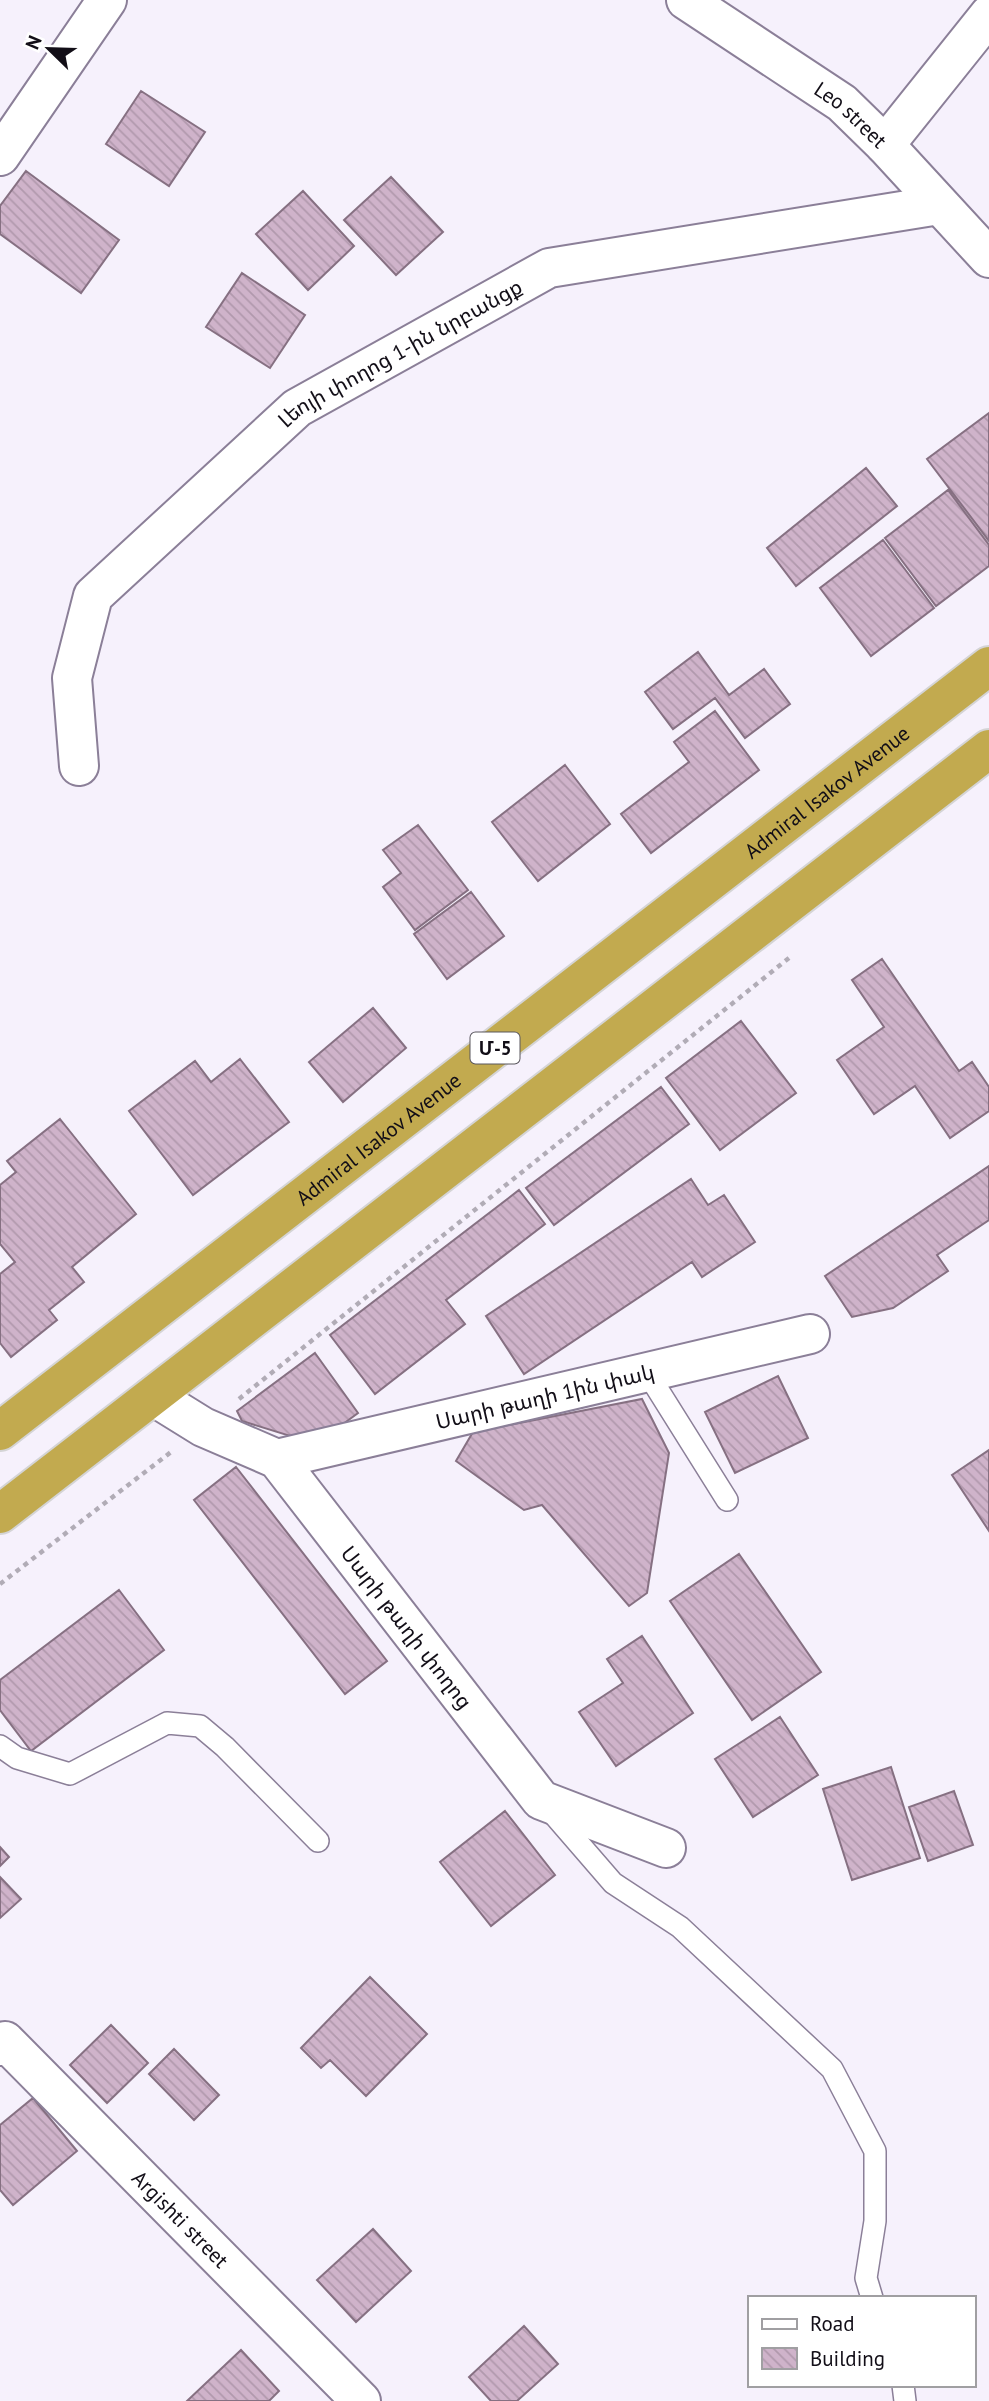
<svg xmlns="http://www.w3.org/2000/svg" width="989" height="2401" viewBox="0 0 989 2401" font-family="'PT Sans','Noto Sans Armenian',sans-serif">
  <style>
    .building { fill: url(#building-back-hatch); stroke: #867082; stroke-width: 2 }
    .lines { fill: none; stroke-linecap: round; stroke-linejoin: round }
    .lane-casing { stroke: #8b7f98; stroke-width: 24 }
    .street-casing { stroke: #8b7f98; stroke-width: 42 }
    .highway-casing { stroke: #d4d4d5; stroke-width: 42 }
    .path { stroke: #b1acb6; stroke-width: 4.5; stroke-dasharray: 5 5; stroke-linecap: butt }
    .lane { stroke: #fff; stroke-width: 21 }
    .street { stroke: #fff; stroke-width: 38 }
    .highway { stroke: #c2aa4f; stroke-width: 38 }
    .labels { text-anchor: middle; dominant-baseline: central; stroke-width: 7; stroke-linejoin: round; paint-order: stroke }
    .shield { fill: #fff; stroke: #59565d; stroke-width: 2 }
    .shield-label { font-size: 19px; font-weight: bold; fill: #120e17 }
    .street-label { font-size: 21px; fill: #120e17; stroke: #fff }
  </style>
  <defs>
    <pattern id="building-back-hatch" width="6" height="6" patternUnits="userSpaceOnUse" patternTransform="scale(1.75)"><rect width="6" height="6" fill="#cfb3ca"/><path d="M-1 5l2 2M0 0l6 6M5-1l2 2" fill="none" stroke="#b199ad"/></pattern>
  </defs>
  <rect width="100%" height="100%" fill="#f6f1fc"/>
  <!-- building -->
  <path class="building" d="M141,91L205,132L169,186L106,144Z
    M26,171L119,240L81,293L0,234V206Z
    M391,177L443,232L396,275L344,220Z
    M303,191L354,246L308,290L256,234Z
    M242,273L305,315L270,368L206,327Z
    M989,413V541L927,459Z
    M866,468L897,506L796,586L767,548Z
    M948,490L989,545V566L936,606L885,538Z
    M883,540L934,608L871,656L820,588Z
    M698,652L729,695L764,669L790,704L745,738L715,698L673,729L645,692Z
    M715,711L759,770L651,853L621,814L689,762L674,742Z
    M565,765L610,824L538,881L492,822Z
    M418,825L468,890L415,930L383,887L401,873L383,850Z
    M471,892L504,936L447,979L414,934Z
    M882,959L959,1071L972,1062L989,1087V1111L950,1138L915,1086L874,1114L837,1060L884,1027L852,980Z
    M373,1008L406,1048L343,1102L309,1062Z
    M741,1021L796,1093L720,1150L666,1078Z
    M240,1059L289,1122L193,1195L129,1111L195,1061L211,1082Z
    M661,1087L689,1124L554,1225L526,1188Z
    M60,1119L136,1214L72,1267L84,1282L49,1310L57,1320L11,1357L0,1343V1274L15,1262L0,1244V1185L16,1172L7,1161Z
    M989,1166V1220L937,1255L948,1271L893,1308L852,1317L825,1276Z
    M691,1179L708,1205L724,1195L755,1242L702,1277L692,1262L524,1374L486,1316Z
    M519,1190L545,1224L446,1300L465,1324L375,1394L330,1335Z
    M315,1353L358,1413L316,1444L242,1421L237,1411Z
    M778,1376L808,1438L735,1473L705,1412Z
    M642,1399L669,1453L647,1593L629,1606L542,1505L524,1510L456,1461L473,1432Z
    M989,1450V1531L952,1475Z
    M236,1467L387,1661L345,1694L194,1500Z
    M739,1554L821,1672L752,1720L670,1601Z
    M119,1590L164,1650L31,1751L0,1710V1680Z
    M642,1636L693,1713L616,1766L579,1712L623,1683L607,1659Z
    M780,1717L818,1775L753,1817L715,1759Z
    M891,1767L920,1858L852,1880L823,1789Z
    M954,1791L973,1845L928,1861L909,1807Z
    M505,1811L555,1875L491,1926L440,1862Z
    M0,1847L9,1857L0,1866Z
    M0,1877L21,1899L0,1918Z
    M370,1977L427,2034L366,2096L330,2060L321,2068L301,2048Z
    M111,2025L148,2063L107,2103L70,2065Z
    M174,2049L219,2095L194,2120L149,2074Z
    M33,2098L77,2151L13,2205L0,2190V2125Z
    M373,2229L411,2271L356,2322L317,2280Z
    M524,2326L558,2364L517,2401H491L469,2377Z
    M241,2350L279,2391L269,2401H187Z"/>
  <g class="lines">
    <!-- lane casing -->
    <g class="lane-casing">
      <path id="lane" d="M648,1374L727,1500
        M0,1746L17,1758L70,1774L167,1723L200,1726L225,1747L318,1841
        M549,1809L613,1883L680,1927L832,2069L875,2151V2221L866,2278L872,2298
        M903,2385L905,2401"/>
    </g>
    <!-- street casing -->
    <g class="street-casing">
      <g id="street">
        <path id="s1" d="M686,0L842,103L885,145L989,258"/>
        <path d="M885,145L989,15"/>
        <path d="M0,156L107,0"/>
        <path id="s2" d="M79,766L72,678L93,596L297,408L549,268L939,205"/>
        <path id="s3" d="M153,1396L203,1427L277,1459L541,1800L666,1848"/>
        <path id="s4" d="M277,1459L810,1334"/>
        <path id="s5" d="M0,2046L5,2041L361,2401"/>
      </g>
    </g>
    <!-- highway casing -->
    <g class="highway-casing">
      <g id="highway">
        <path id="s6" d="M0,1431L989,666"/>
        <path d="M0,1514L989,749"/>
      </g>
    </g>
    <!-- path -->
    <path class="path" d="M239,1399L789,958
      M0,1584L171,1452"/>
    <!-- lane -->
    <use href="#lane" class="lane"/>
    <!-- street -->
    <use href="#street" class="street"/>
    <!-- highway -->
    <use href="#highway" class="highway"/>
  </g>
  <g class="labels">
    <!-- shield labels -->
    <rect class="shield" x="470.5" y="1032.5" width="49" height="31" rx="5"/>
    <g class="shield-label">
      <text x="495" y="1048">Մ-5</text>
    </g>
    <!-- street labels -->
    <g class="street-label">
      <text stroke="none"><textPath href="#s1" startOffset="201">Leo street</textPath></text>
      <text stroke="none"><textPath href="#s2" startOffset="567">Լեոյի փողոց 1-ին նրբանցք</textPath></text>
      <text stroke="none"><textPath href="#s6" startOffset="1045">Admiral Isakov Avenue</textPath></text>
      <text stroke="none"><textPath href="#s6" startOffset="478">Admiral Isakov Avenue</textPath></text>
      <text stroke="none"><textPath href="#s4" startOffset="275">Սարի թաղի 1ին փակ</textPath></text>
      <text stroke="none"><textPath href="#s3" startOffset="352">Սարի թաղի փողոց</textPath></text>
      <text stroke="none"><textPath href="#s5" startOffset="257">Argishti street</textPath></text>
    </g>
  </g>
  <!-- legend -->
  <rect x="748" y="2296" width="228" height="91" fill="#ffffff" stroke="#a09fa2" stroke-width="2"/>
  <rect x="762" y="2319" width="35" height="10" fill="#ffffff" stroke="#a09fa2" stroke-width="2"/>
  <text x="810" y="2331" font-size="21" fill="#120e17">Road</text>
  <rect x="762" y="2348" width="35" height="21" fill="url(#building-back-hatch)" stroke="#a09fa2" stroke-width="2"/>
  <text x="810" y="2366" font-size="21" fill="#120e17">Building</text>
  <!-- north arrow -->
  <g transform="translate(49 49) rotate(293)" stroke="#ffffff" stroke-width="5" paint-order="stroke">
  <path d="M0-5L12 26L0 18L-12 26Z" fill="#120e17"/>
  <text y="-10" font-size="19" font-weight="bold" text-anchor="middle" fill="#120e17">N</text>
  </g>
</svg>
